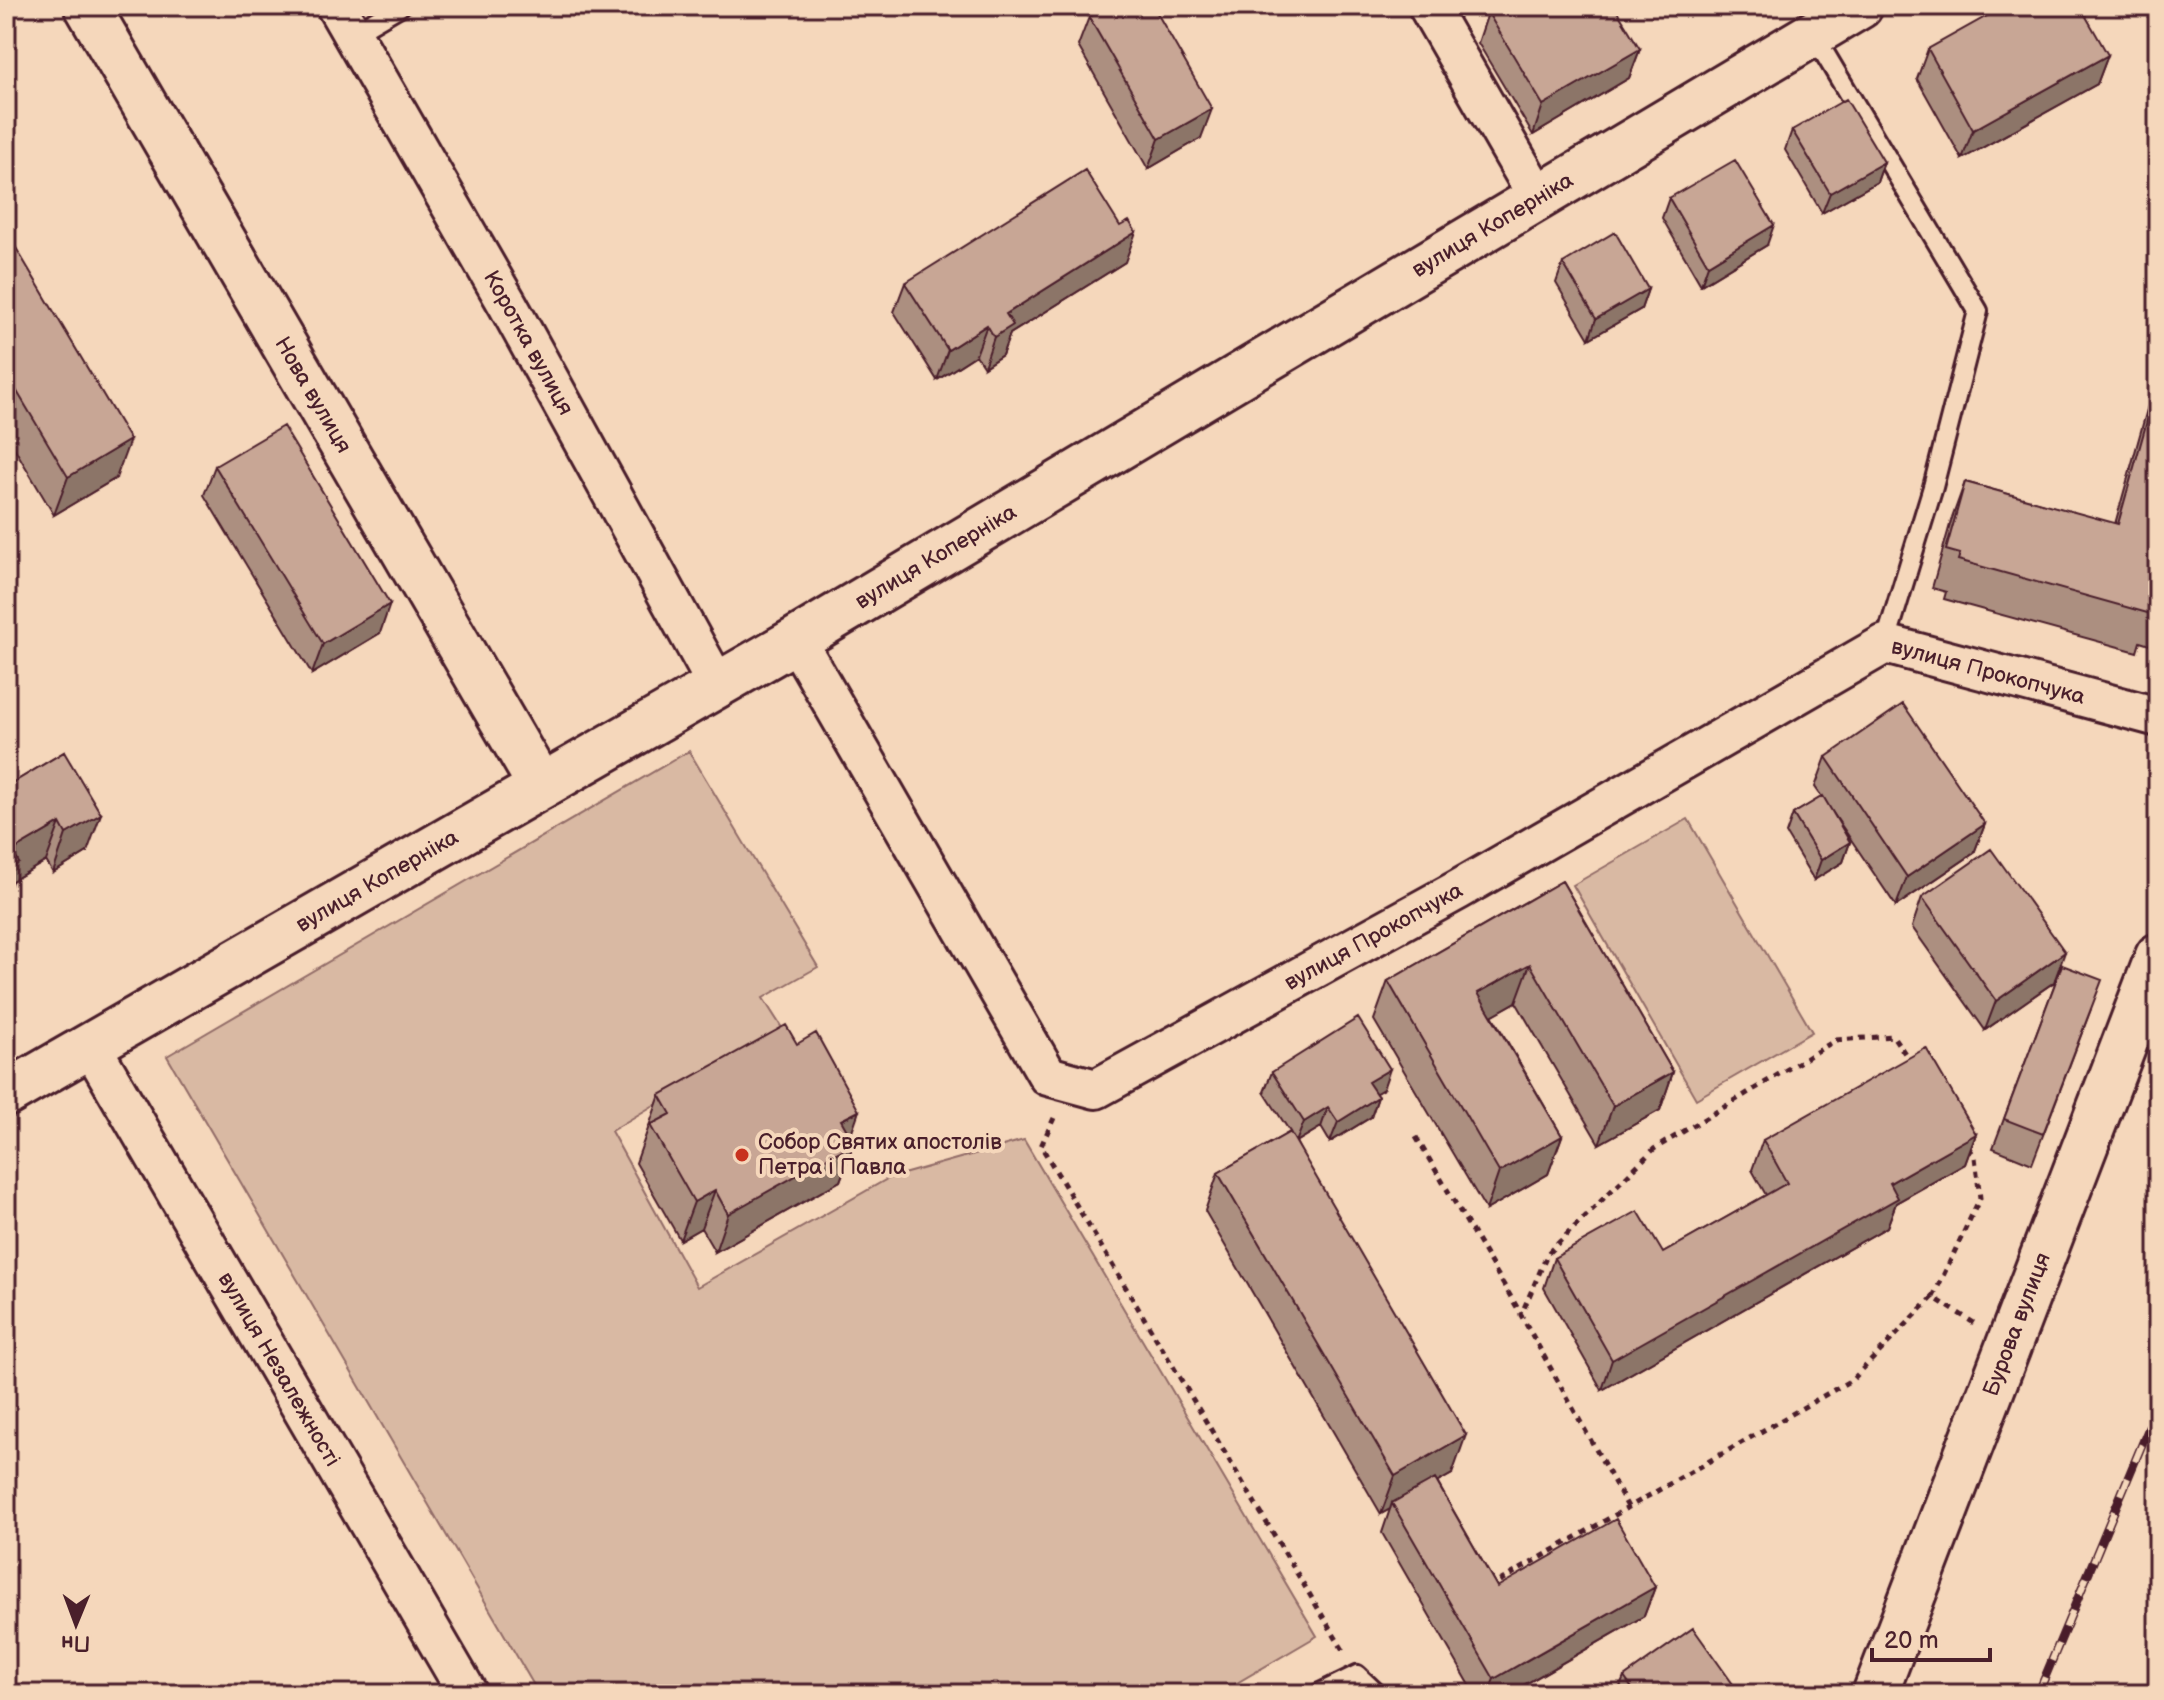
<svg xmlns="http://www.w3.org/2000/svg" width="2164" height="1700" viewBox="0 0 2164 1700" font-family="'Balsamiq Sans',sans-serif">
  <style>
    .green { fill: #d9b9a3; stroke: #926c67; stroke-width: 2 }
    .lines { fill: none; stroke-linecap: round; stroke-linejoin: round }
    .lane-casing { stroke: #4a1f2b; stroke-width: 24 }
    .street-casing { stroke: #4a1f2b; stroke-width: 44 }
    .secondary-casing { stroke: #4a1f2b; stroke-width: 50 }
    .path { stroke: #4a1f2b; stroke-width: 5; stroke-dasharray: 6 6; stroke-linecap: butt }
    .lane { stroke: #f5d7bb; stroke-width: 18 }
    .street { stroke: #f5d7bb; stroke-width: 38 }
    .secondary { stroke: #f5d7bb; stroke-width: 44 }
    .rail-casing { stroke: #4a1f2b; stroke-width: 9 }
    .rail { stroke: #f5d7bb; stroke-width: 6; stroke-dasharray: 18; stroke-linecap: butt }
    .wall { fill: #ac8f80; stroke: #4a1f2b; stroke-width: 2 }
    .shaded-wall { fill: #8c7468; stroke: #4a1f2b; stroke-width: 2 }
    .building { fill: #c8a695; stroke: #4a1f2b; stroke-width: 2 }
    .poi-dot { fill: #c8321e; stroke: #f5d7bb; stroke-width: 3 }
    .labels { text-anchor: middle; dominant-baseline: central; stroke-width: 8; stroke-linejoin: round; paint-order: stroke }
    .street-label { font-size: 22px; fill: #4a1f2b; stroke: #f5d7bb }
    .poi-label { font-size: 22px; fill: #4a1f2b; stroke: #f5d7bb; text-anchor: start }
  </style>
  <rect width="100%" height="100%" fill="#f5d7bb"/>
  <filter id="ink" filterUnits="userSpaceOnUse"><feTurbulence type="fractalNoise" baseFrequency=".0125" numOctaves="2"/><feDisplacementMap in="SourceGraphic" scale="16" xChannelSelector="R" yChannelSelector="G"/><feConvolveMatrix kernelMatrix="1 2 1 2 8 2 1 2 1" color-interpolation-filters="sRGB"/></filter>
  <g filter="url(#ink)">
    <!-- green -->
    <path class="green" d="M689,751L818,967L763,998L782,1028L611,1131L697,1287L889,1178L1024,1140L1317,1636L1218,1694H539L167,1056Z
      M1688,819L1812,1032L1696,1099L1573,885Z"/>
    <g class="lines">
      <!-- lane casing -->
      <g class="lane-casing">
        <path id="lane" d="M352,34L400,6
          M1813,34L1978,311L1933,487L1885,644
          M1318,1694L1357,1675L1377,1694"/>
      </g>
      <!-- street casing -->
      <g class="street-casing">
        <g id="street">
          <path id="s1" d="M336,6L508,305L716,683"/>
          <path d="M1428,6L1538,197"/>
          <path id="s2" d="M796,640L1048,1076L1096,1089L1458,890L1885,644L2158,717"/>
          <path id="s3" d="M91,1046L468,1694"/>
        </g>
      </g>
      <!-- secondary casing -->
      <g class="secondary-casing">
        <g id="secondary">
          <path id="s4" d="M87,6L540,785"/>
          <path id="s5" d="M6,1094L796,640L1860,6"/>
          <path id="s6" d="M1875,1694L2158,956"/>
        </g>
      </g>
      <!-- path -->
      <path class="path" d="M1054,1118L1041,1146L1343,1650
        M1416,1137L1521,1314
        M1933,1297L1980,1198L1975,1157L1967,1145
        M1628,1507L1521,1315L1548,1253L1654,1149L1836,1040L1893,1036L1912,1064
        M1489,1587L1853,1379L1933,1297L1974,1323"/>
      <!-- lane -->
      <use href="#lane" class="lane"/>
      <!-- street -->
      <use href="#street" class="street"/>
      <!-- secondary -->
      <use href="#secondary" class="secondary"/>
      <!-- rail casing -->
      <g class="rail-casing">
        <path id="rail" d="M2038,1694L2158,1406"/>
      </g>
      <!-- rail -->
      <use href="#rail" class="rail"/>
    </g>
    <!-- wall -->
    <path class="wall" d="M1488,13L1640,49L1629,78L1533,135L1478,43Z
      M1089,17L1201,138L1148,169L1078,46Z
      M1928,49L2108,55L2097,84L1962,159L1917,79Z
      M1792,130L1884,162L1877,182L1822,213L1785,150Z
      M1669,198L1767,245L1701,285L1662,218Z
      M6,231L116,478L54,515L6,434Z
      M1125,262L1010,334L1002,355L984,367L976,355L937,380L894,312L905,283Z
      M1563,263L1648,289L1641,309L1589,339L1556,283Z
      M2158,370V643L2156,647L2140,642L2137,652L1944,599L1946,592L1932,588L1951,521L1965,482L2115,524Z
      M215,466L380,633L312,674L204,495Z
      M64,752L87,852L53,873L46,861L12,881L6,787Z
      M1826,757L1985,824L1974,853L1896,906L1831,810L1850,842L1843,862L1814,880L1786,834L1793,814L1822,797L1815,787Z
      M1562,881L1673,1072L1660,1110L1599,1144L1516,1002L1492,1015L1562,1136L1548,1174L1486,1210L1374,1020L1388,981Z
      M1922,897L2054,982L1985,1030L1912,927Z
      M2062,965L2091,1009L2032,1164L1993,1148Z
      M1272,1072L1383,1089L1375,1093L1378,1097L1371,1117L1330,1142L1321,1127L1296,1142L1452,1474L1437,1482L1497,1587H1655L1644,1616L1508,1694H1475L1382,1533L1390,1509L1381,1514L1205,1211L1218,1173L1290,1132L1264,1092Z
      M660,1095L850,1136L854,1143L840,1181L715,1252L701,1228L680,1240L636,1163Z
      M1976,1134L1965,1164L1896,1203L1887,1227L1602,1390L1544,1288L1554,1258L1663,1253L1766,1195L1752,1170L1763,1140Z
      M1624,1677L1740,1694H1617Z"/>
    <!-- shaded-wall -->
    <path class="shaded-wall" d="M1640,49L1629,78L1533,135L1543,105Z
      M2108,55L2097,84L1962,159L1973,130Z
      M1212,109L1201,138L1148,169L1159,139Z
      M1884,162L1877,182L1822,213L1830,193Z
      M1774,225L1767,245L1701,285L1708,265Z
      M1136,232L1125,262L1010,334L1002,355L984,367L994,337L1006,314Z
      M1648,289L1641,309L1589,339L1596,319Z
      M987,325L976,355L937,380L948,350Z
      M130,440L116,478L54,515L68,477Z
      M390,604L380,633L312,674L323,644Z
      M101,814L87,852L53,873L66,834Z
      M60,823L46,861L12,881L6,898V867L12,851Z
      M1985,824L1974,853L1896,906L1907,877Z
      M1850,842L1843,862L1814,880L1821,860Z
      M2065,952L2054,982L1985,1030L1996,1001Z
      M1530,964L1516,1002L1465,1031L1478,993Z
      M1390,1069L1383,1089L1361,1102L1368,1082Z
      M1673,1072L1660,1110L1599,1144L1613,1106Z
      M1378,1097L1371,1117L1330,1142L1338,1122Z
      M1328,1107L1321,1127L1296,1142L1304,1122Z
      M859,1111L846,1148L854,1143L840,1181L715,1252L728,1214L841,1120Z
      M1976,1134L1965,1164L1896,1203L1887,1227L1602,1390L1612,1360L1890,1183Z
      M1562,1136L1548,1174L1486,1210L1499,1172Z
      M715,1190L701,1228L680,1240L694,1202Z
      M1466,1435L1452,1474L1394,1507L1392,1503L1390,1509L1381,1514L1395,1476Z
      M1655,1587L1644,1616L1508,1694H1488L1494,1679Z"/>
    <!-- building -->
    <path class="building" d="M1108,6H1153L1212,109L1159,139L1089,17Z
      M1501,6H1614L1640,49L1543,105L1488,13Z
      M2005,6H2080L2108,55L1973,130L1928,49Z
      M1846,99L1884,162L1830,193L1792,130Z
      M1735,160L1774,225L1708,265L1669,198Z
      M1085,170L1120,226L1129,221L1136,232L1006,314L1013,325L994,337L987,325L948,350L905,283Z
      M6,231L130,440L68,477L6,373Z
      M1615,232L1648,289L1596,319L1563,263Z
      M2158,382V605L2153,604L2151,614L1958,560L1960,554L1946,550L1965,482L2118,524Z
      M283,426L390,604L323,644L215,466Z
      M1903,704L1985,824L1907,877L1826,757Z
      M64,752L101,814L66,834L60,823L12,851L19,863L6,871V787Z
      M1823,796L1850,842L1821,860L1793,814Z
      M1991,849L2065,952L1996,1001L1922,897Z
      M1562,881L1673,1072L1613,1106L1530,964L1478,993L1562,1136L1499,1172L1388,981Z
      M2062,965L2102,980L2043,1134L2004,1119Z
      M1358,1018L1390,1069L1368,1082L1378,1097L1338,1122L1328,1107L1304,1122L1272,1072Z
      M786,1025L797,1044L816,1033L859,1111L841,1120L854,1143L728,1214L715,1190L694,1202L650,1125L671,1114L660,1095Z
      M1926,1048L1976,1134L1890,1183L1898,1198L1612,1360L1554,1258L1638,1211L1663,1253L1787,1183L1763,1140Z
      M1290,1132L1466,1435L1395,1476L1218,1173Z
      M1435,1479L1497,1587L1616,1519L1655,1587L1494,1679L1392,1503Z
      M1693,1628L1740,1694H1636L1624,1677Z"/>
  </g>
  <!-- markers -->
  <circle class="poi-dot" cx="742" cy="1155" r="8"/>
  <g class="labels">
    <!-- street labels -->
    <g class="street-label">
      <text stroke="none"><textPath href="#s5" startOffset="1722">вулиця Коперніка</textPath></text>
      <text stroke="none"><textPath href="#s1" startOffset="388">Коротка вулиця</textPath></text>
      <text stroke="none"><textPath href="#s4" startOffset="450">Нова вулиця</textPath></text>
      <text stroke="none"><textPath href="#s5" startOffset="1074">вулиця Коперніка</textPath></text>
      <text stroke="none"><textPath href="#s2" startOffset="1566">вулиця Прокопчука</textPath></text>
      <text stroke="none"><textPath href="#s5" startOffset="428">вулиця Коперніка</textPath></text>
      <text stroke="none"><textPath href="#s2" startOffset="870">вулиця Прокопчука</textPath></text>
      <text stroke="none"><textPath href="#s6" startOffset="396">Бурова вулиця</textPath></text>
      <text stroke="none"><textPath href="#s3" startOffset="374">вулиця Незалежності</textPath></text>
    </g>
    <!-- poi labels -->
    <g class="poi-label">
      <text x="758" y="1142">Собор Святих апостолів<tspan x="758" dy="25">Петра і Павла</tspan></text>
    </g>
  </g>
  <!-- margin -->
  <rect width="2164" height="1700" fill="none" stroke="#f5d7bb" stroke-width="32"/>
  <rect x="16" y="16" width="2132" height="1668" fill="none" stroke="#4a1f2b" stroke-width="3" filter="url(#ink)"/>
  <!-- north arrow -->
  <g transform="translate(76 1624) rotate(181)" stroke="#f5d7bb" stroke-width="6" paint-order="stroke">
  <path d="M0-6L14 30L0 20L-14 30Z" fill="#4a1f2b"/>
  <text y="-12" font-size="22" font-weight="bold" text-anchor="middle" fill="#4a1f2b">Пн</text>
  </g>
  <!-- scale -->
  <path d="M1872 1648v12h118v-12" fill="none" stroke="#4a1f2b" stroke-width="4"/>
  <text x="1884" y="1648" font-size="24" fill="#4a1f2b" stroke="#f5d7bb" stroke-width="6" paint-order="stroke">20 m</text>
</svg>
